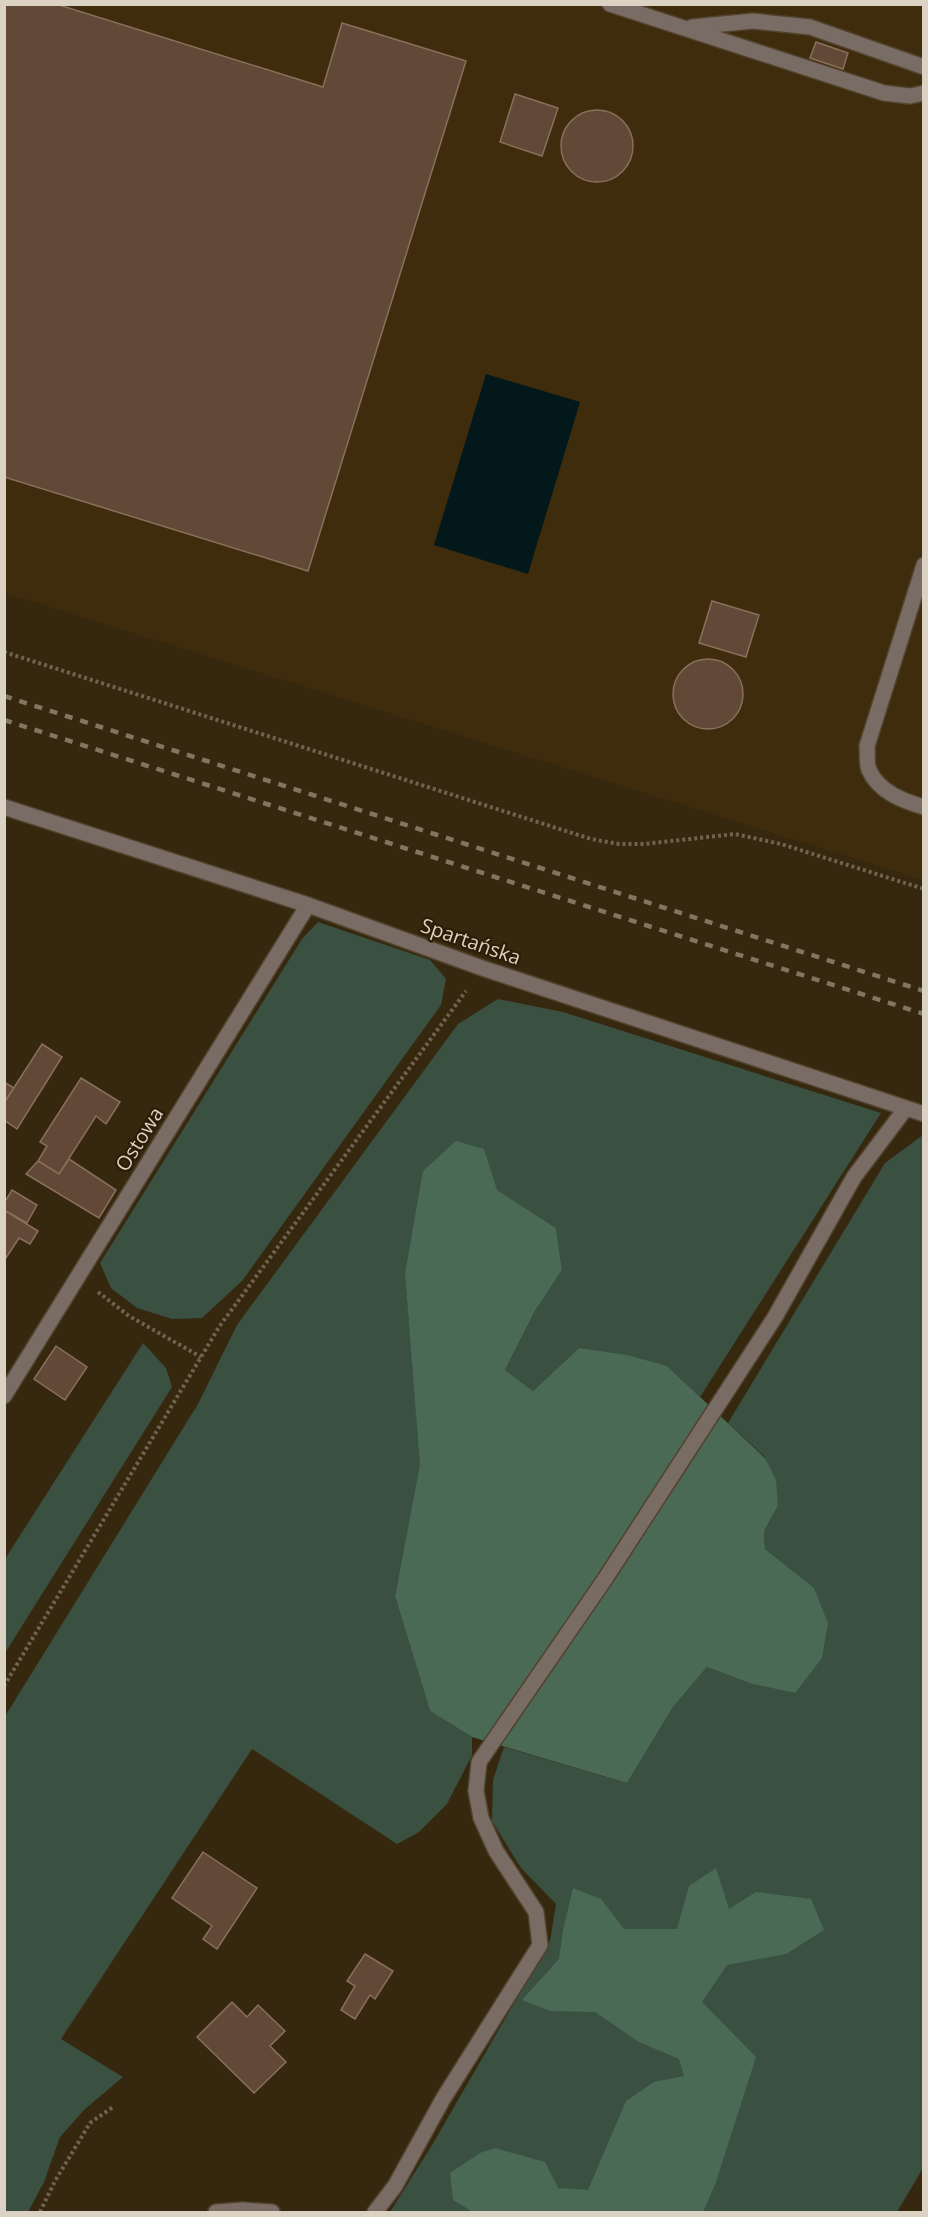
<svg xmlns="http://www.w3.org/2000/svg" width="928" height="2217" viewBox="0 0 928 2217" font-family="'Open Sans',sans-serif">
  <style>
    .built { fill: #3f2c0d }
    .green { fill: #3a5141 }
    .forest { fill: #4a6a55 }
    .water { fill: #02181a }
    .building { fill: #614837; stroke: #8a6f5d; stroke-width: 1.5 }
    .lines { fill: none; stroke-linecap: round; stroke-linejoin: round }
    .minor-casing { stroke: #51422c; stroke-width: 18 }
    .path { stroke: #71644f; stroke-width: 4; stroke-dasharray: 3 3; stroke-linecap: butt }
    .minor { stroke: #796c65; stroke-width: 15 }
    .rail { stroke: #827562; stroke-width: 4.5; stroke-dasharray: 8 8; stroke-linecap: butt }
    .labels { text-anchor: middle; dominant-baseline: central; stroke-width: 4.5; stroke-linejoin: round; paint-order: stroke }
    .street-label { font-size: 20px; fill: #dcd2c4; stroke: #2c1d06 }
  </style>
  <rect width="100%" height="100%" fill="#36270f"/>
  <!-- built -->
  <path class="built" d="M5,5H923V880L5,593Z"/>
  <!-- green -->
  <path class="green" d="M318,922L430,960L446,979L441,1005L242,1281L202,1318L172,1319L137,1308L111,1288L100,1263L302,939Z
    M498,999L563,1012L881,1113L700,1397L667,1366L579,1348L533,1391L505,1370L535,1311L562,1270L556,1228L497,1190L405,1274L421,1465L395,1596L430,1711L472,1737V1755L447,1804L419,1832L397,1844L252,1749L61,2039L123,2077L85,2109L60,2137L44,2182L28,2212H4V1718L198,1404L237,1325L458,1024Z
    M923,1135V2168L897,2212H390L432,2145L550,1941L556,1904L521,1868L492,1821L493,1780L504,1747L627,1783L673,1707L707,1667L749,1683L814,1589L765,1549L764,1531L778,1506L765,1457L728,1423L885,1163Z
    M143,1343L166,1368L172,1387L5,1653V1559Z"/>
  <!-- forest -->
  <path class="forest" d="M456,1141L484,1149L497,1190L556,1228L562,1270L535,1311L505,1370L533,1391L579,1348L627,1355L667,1366L765,1458L776,1480L778,1506L764,1531L765,1549L814,1588L828,1623L822,1658L795,1693L749,1683L707,1667L673,1707L627,1783L472,1737L430,1711L395,1596L420,1465L405,1274L423,1171Z
    M716,1868L729,1909L756,1892L811,1899L824,1930L786,1954L727,1965L702,2002L756,2057L715,2185L703,2212H473L453,2200L450,2173L480,2153L495,2148L545,2162L558,2188L588,2190L626,2101L654,2082L684,2076L679,2059L639,2042L595,2012L551,2011L522,2000L559,1959L563,1930L573,1888L601,1899L624,1929H677L689,1886Z"/>
  <!-- water -->
  <path class="water" d="M486,374L580,402L528,574L434,545Z"/>
  <!-- building -->
  <path class="building" d="M4,4H56L323,87L342,23L466,61L308,571L4,477Z
    M816,42L848,53L843,69L810,58Z
    M515,94L558,108L542,156L500,142Z
    M561 146a36 36 0 1 1 72 0a36 36 0 1 1-72 0Z
    M712,601L759,615L746,657L699,643Z
    M673 694a35 35 0 1 1 70 0a35 35 0 1 1-70 0Z
    M42,1044L62,1057L17,1129L4,1120V1103Z
    M81,1078L120,1102L106,1124L96,1116L59,1174L38,1161L47,1146L40,1142Z
    M4,1082L14,1088L4,1103Z
    M69,1159L116,1190L99,1218L26,1174L38,1161L59,1174Z
    M12,1190L37,1205L27,1223L4,1210V1203Z
    M4,1210L38,1231L30,1244L19,1238L4,1261Z
    M56,1346L87,1367L65,1400L34,1379Z
    M203,1852L257,1888L217,1949L203,1939L212,1926L172,1898Z
    M365,1954L393,1971L375,1999L370,1995L355,2019L341,2010L355,1986L347,1981Z
    M232,2002L247,2017L258,2005L285,2031L270,2046L286,2062L254,2093L197,2037Z"/>
  <g class="lines">
    <!-- minor casing -->
    <g class="minor-casing">
      <path id="minor" d="M610,4L884,93L910,96L924,93
        M692,27L753,21L810,27L924,67
        M924,565L867,746C868,753 866,763 869,770C879,792 903,801 924,807
        M4,807L308,905L482,968L924,1114
        M4,1396L308,905
        M216,2212L243,2210L272,2212
        M375,2212L395,2186L443,2099L540,1945L536,1912L496,1851L481,1818L476,1791L479,1762L605,1579L775,1317L854,1177L906,1108"/>
    </g>
    <!-- path -->
    <path class="path" d="M4,652L591,839L619,844H644L735,834L781,844L924,889
      M98,1292L129,1316L201,1357
      M4,1686L219,1327L466,991
      M40,2212L55,2181L90,2123L113,2107"/>
    <!-- minor -->
    <use href="#minor" class="minor"/>
    <!-- rail -->
    <path class="rail" d="M4,696L924,991
      M4,720L924,1014"/>
  </g>
  <g class="labels">
    <!-- street labels -->
    <g class="street-label">
      <text transform="translate(471 941) rotate(19)">Spartańska</text>
      <text transform="translate(139 1139) rotate(-58)">Ostowa</text>
    </g>
  </g>
  <!-- border -->
  <rect width="928" height="2217" fill="none" stroke="#dcd2c4" stroke-width="12"/>
</svg>
